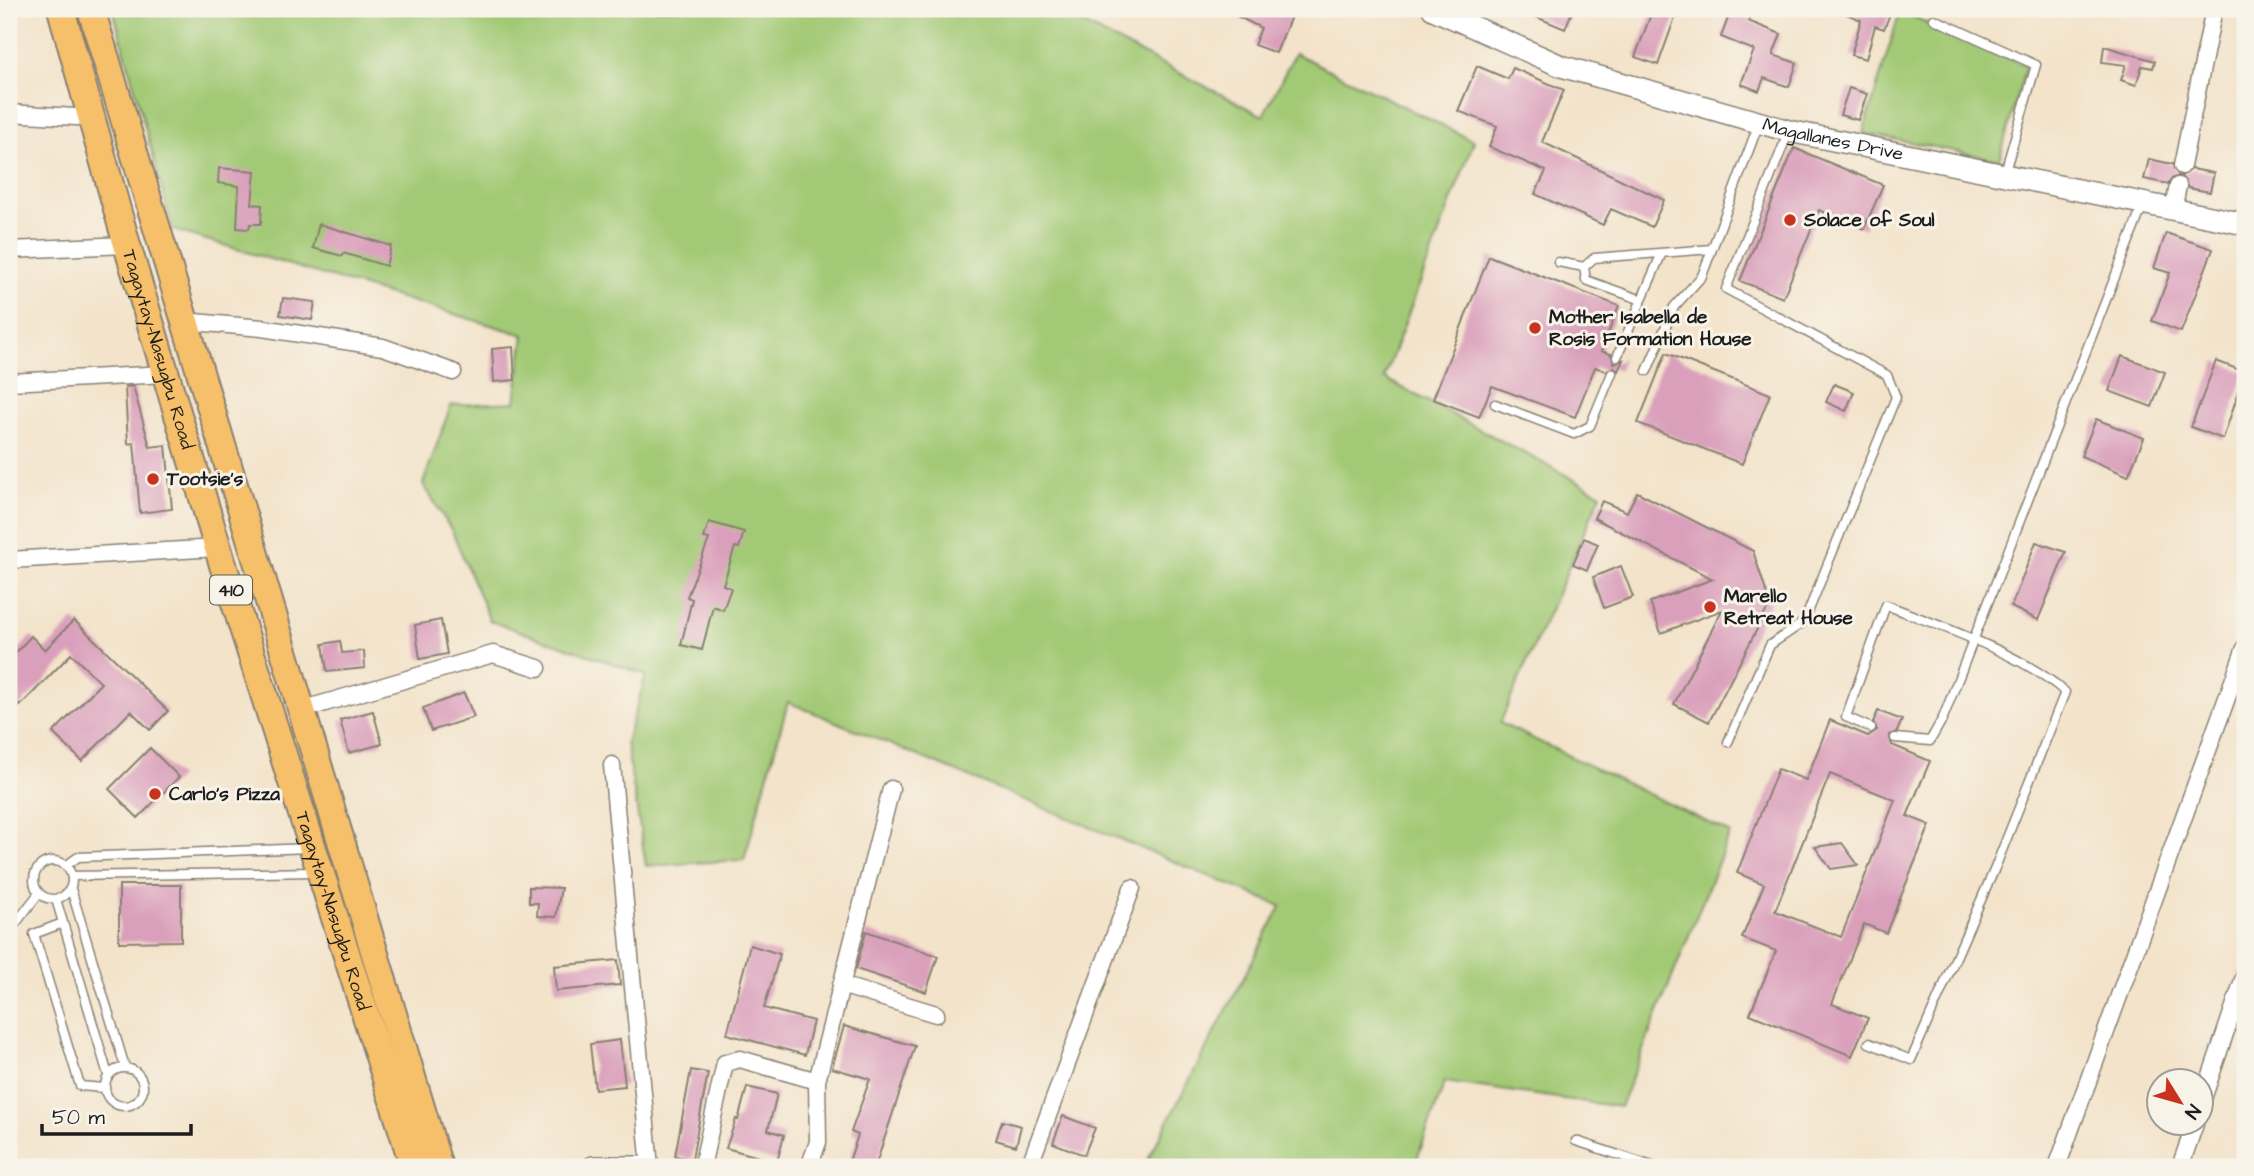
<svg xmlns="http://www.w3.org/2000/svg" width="2254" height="1176" viewBox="0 0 2254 1176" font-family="'Architects Daughter',sans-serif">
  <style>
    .green { fill: #a2c974; stroke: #5f7248; stroke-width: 2 }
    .building { fill: #daa0bb; fill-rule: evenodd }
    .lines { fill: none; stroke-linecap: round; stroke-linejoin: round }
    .service-casing { stroke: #888073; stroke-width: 11 }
    .minor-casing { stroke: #888073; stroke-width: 19 }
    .tertiary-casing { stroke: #888073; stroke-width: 24 }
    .primary-casing { stroke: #888073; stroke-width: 30 }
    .service { stroke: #fff; stroke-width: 8 }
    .minor { stroke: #fff; stroke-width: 16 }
    .tertiary { stroke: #fff; stroke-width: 21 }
    .primary { stroke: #f6c06b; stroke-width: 26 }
    .poi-dot { fill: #c8321e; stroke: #f7f3e8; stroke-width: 2.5 }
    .labels { text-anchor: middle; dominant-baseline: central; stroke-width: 6; stroke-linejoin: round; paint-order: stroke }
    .shield { fill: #f7f3e8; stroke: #5e5c59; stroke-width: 2 }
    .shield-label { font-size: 18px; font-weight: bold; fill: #1c1c1c }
    .street-label { font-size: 19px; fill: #1c1c1c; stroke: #f7f3e8 }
    .poi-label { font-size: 19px; font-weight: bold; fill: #1c1c1c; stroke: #f7f3e8; text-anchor: start }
  </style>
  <rect width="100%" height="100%" fill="#f7f3e8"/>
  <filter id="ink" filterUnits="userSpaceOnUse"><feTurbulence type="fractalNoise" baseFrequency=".0143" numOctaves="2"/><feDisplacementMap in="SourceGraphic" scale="14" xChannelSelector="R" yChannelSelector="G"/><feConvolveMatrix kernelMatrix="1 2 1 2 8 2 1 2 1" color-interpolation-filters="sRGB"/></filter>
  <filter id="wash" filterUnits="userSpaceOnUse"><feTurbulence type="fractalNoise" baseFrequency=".00686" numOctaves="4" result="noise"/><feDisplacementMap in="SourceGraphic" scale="28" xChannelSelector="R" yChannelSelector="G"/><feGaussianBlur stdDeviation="1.57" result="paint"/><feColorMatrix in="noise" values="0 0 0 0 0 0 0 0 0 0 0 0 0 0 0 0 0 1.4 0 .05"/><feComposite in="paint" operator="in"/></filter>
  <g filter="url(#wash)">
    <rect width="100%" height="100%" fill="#f3e3ca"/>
    <!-- green -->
    <path class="green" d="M113,9H1055L1263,116L1295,53L1474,141L1384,378L1601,494L1500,723L1730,833L1620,1107L1445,1082L1414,1167H1144L1281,906L788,702L744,860L646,866L626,742L646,675L490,621L452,531L423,484L451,405L515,402L524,335L173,230Z
      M1900,11L2026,66L1999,160L1863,133Z"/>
    <g id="blocks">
      <!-- building -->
      <path class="building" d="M1223,9H1294L1276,53L1254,45L1261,28Z
        M1517,9H1573L1565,29Z
        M1653,9H1678L1658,65L1635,57Z
        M1835,9H1879L1890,14L1884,29L1875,26L1866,59L1851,55L1861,20Z
        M1731,10L1750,18L1748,21L1781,34L1773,55L1797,63L1789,87L1764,78L1759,91L1741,84L1754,50L1721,37Z
        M2104,46L2155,61L2153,68L2142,66L2136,85L2121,80L2126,65L2102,62Z
        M1477,66L1508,79L1513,68L1564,90L1542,142L1664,200L1652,227L1611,209L1603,225L1535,194L1546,171L1489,147L1497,126L1458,111Z
        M1849,88L1867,94L1858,120L1840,115Z
        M1794,148L1883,185L1864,229L1819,210L1783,298L1740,281Z
        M2149,159L2172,164L2179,176L2171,179L2168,184L2144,179Z
        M219,168L255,171L252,204L262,205L261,224H250L249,229L237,228L239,186L218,183Z
        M2192,169L2214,173L2210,192L2188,188L2181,176Z
        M319,224L391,246L386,266L343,253L342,256L313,248Z
        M2166,233L2213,249L2181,332L2152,321L2170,273L2154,268Z
        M1489,256L1619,306L1601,351L1611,354L1614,363L1623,360L1618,371L1614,367L1606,371L1595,367L1575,417L1492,386L1479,417L1433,399Z
        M283,298L315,302L312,320L280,315Z
        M513,347L515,380L494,382L492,349Z
        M1666,353L1770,394L1742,464L1638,423Z
        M2122,356L2165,372L2152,407L2109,391Z
        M2216,361L2245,372L2223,439L2191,427Z
        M1834,384L1854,392L1846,411L1826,402Z
        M133,386L150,447L166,445L172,509L140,513L134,443L128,444L125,387Z
        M2096,419L2144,438L2128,476L2081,456Z
        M1637,492L1753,551L1770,604L1709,722L1674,704L1722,610L1661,633L1650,602L1713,579L1594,518L1602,501L1627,512Z
        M709,522L744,532L739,548L735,547L723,585L731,588L723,610L713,606L702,650L681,645L692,599L687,597L709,539L704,538Z
        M1584,538L1598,544L1587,570L1573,564Z
        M2036,542L2066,552L2038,620L2011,607Z
        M1621,566L1633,597L1604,608L1593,577Z
        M74,620L168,711L150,730L131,711L82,761L53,733L101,683L71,654L20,706L9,695V660L31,636L45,650Z
        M441,620L447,654L420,659L415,625Z
        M340,641L342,653L364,651L365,668L327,672L323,644Z
        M464,693L474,717L431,731L423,708Z
        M373,711L382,744L349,753L340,720Z
        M1878,711L1902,720L1897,732L1889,735L1892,745L1930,761L1907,816L1930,825L1886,933L1864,924L1832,1004L1868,1018L1852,1056L1750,1014L1776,951L1742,938L1764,884L1737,873L1778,769L1806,780L1830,720L1868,736L1877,730L1873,722ZM1830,774L1895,800L1841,937L1775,911Z
        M150,748L179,777L138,818L109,789Z
        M1842,843L1858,865L1831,869L1815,847Z
        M119,885H181V941L119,942Z
        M529,887L561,888L556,917L537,916L538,903H529Z
        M866,931L938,956L926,992L856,969Z
        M750,945L780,954L764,1008L813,1021L805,1055L727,1034Z
        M618,960L620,985L556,991L554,966Z
        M844,1026L915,1046L875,1167H847L858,1135L851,1132L870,1079L832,1068Z
        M620,1040L625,1086L595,1089L590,1044Z
        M691,1070L708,1073L692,1159L675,1156Z
        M747,1087L777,1094L768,1130L784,1135L777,1162L726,1148L736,1119L738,1120Z
        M1063,1116L1095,1128L1084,1155L1053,1143Z
        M1002,1121L1021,1126L1016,1146L996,1140Z"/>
    </g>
  </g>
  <g filter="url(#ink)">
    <use href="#blocks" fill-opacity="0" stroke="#888073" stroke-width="2"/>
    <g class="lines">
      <!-- service casing -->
      <g class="service-casing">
        <path id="service" d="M1934,19L2036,65L2004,175
          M1558,262L1584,267
          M1642,300L1586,280L1584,267L1594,258L1712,249
          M1617,357L1661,255
          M1647,371L1674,307L1702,276L1759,123
          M1495,404L1574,434L1590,426L1612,373
          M1895,738L1930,741L1943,718L2143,205
          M1728,742L1770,645L1804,622L1896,397L1887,375L1726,289L1789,131
          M34 880a19 19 0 1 1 38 0a19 19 0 1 1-38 0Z
          M67,865L78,857L310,848
          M73,876L315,872
          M71,889L125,1067
          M56,899L108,1075
          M63,923L34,934L80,1086L104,1088
          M9,932L39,893
          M1869,1043L1911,1060L1995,868L2065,692C2023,654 1940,626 1886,605L1846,717L1871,728
          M105 1087a19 19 0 1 1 38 0a19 19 0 1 1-38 0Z
          M1576,1141L1655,1167"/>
      </g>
      <!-- minor casing -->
      <g class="minor-casing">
        <path id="minor" d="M9,113L92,118
          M2182,166L2214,9
          M2173,210L2178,186
          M9,250L127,245
          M183,321L262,328L383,347L453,372
          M9,382L167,374
          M9,560L218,548
          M301,710L493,654L538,668
          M612,765L650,1167
          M841,985L936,1014
          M2202,1102L2245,974
          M702,1167L725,1063L740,1059L817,1081
          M809,1167L818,1142L817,1081L891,789
          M1029,1167L1132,888
          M2057,1167L2245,648
          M2180,1167L2195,1124"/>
      </g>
      <!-- tertiary casing -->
      <g class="tertiary-casing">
        <g id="tertiary">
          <path id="s1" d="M1433,9L1561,66L1789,131L2245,224"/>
          <path d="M593,1167H639"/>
        </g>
      </g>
      <!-- primary casing -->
      <g class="primary-casing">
        <g id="primary">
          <path id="s2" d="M61,9L127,245L223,565L414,1167"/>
          <path d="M91,9L439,1167"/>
        </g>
      </g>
      <!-- service -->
      <use href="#service" class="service"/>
      <!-- minor -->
      <use href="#minor" class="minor"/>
      <!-- tertiary -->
      <use href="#tertiary" class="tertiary"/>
      <!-- primary -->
      <use href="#primary" class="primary"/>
    </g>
  </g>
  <!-- markers -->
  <g class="poi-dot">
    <circle cx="1790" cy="220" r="7"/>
    <circle cx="1535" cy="328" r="7"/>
    <circle cx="153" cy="479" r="7"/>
    <circle cx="1710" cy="607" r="7"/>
    <circle cx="155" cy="794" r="7"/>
  </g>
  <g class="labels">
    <!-- shield labels -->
    <rect class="shield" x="210" y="575.5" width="42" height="29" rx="5"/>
    <g class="shield-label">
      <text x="231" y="590">410</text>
    </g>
    <!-- street labels -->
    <g class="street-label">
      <text stroke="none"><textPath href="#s1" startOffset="422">Magallanes Drive</textPath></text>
      <text stroke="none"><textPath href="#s2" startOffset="354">Tagaytay-Nasugbu Road</textPath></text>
      <text stroke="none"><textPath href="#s2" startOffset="942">Tagaytay-Nasugbu Road</textPath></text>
    </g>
    <!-- poi labels -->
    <g class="poi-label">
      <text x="1804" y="220">Solace of Soul</text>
      <text x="1549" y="317">Mother Isabella de<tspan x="1549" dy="22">Rosis Formation House</tspan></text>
      <text x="167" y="479">Tootsie's</text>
      <text x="1724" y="596">Marello<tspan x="1724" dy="22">Retreat House</tspan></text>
      <text x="169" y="794">Carlo's Pizza</text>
    </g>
  </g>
  <!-- margin -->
  <rect width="2254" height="1176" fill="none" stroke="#f7f3e8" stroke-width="35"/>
  <!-- north arrow -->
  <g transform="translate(2180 1102) rotate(127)"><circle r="33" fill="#f7f3e8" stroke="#9f9d96" stroke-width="2"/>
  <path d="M0-5L12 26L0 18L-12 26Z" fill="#c8321e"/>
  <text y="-10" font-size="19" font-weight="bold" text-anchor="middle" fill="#1c1c1c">N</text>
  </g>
  <!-- scale -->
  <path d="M42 1124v10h149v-10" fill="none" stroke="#1c1c1c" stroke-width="3.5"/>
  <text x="52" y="1124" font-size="21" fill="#1c1c1c" stroke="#f7f3e8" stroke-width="5" paint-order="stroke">50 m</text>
</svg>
